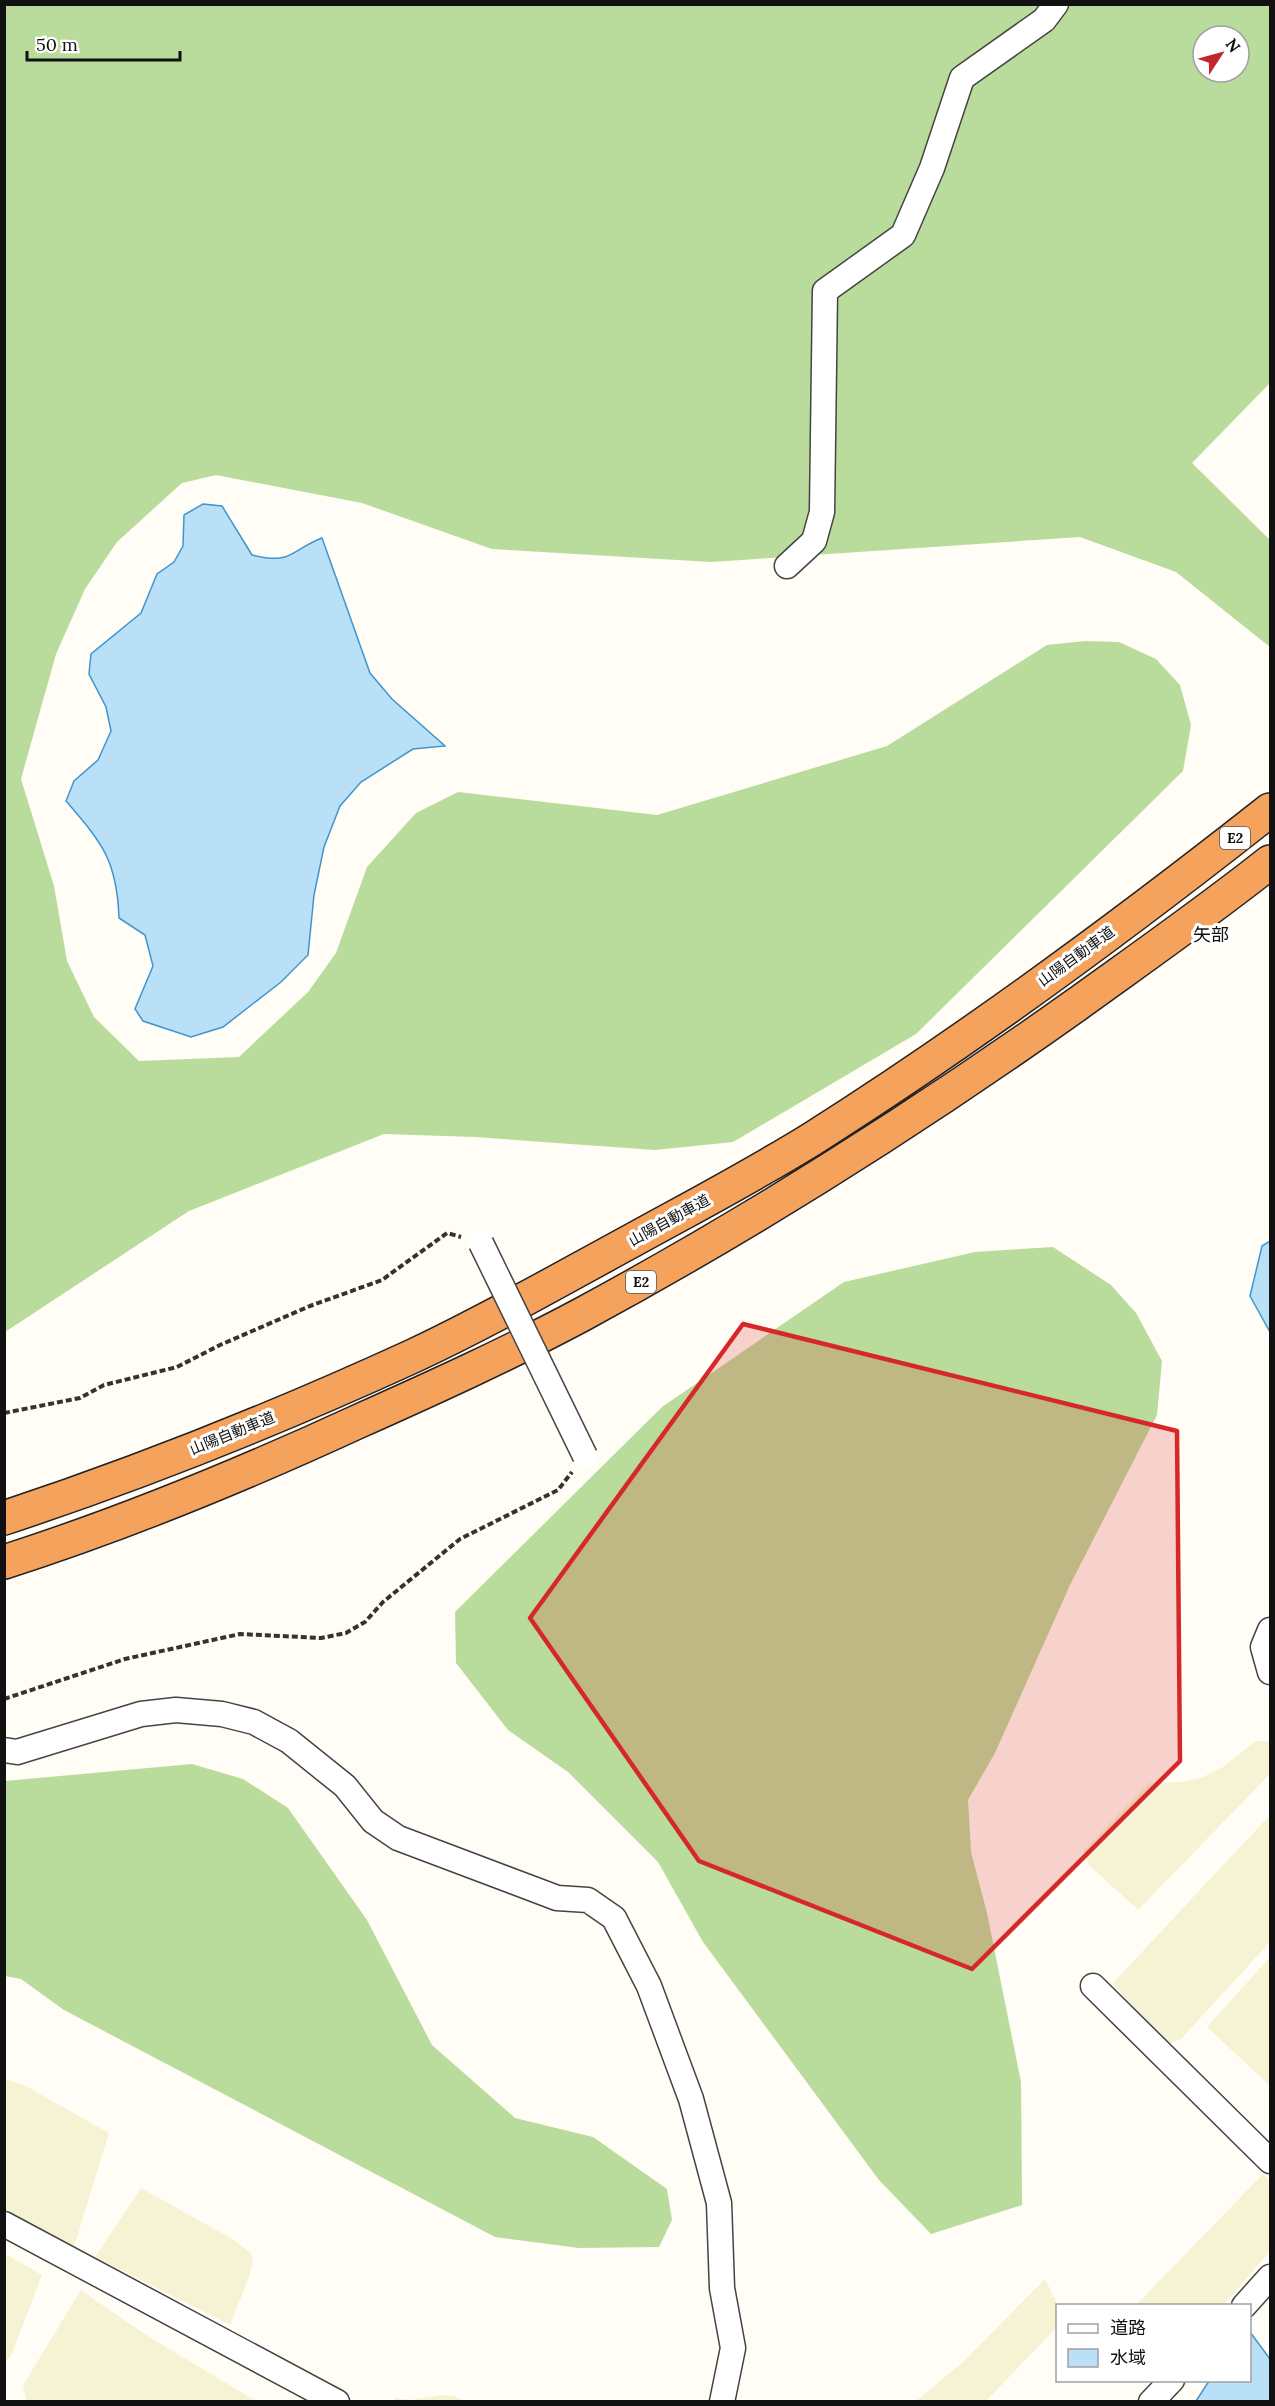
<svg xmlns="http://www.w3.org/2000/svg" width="1275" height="2406" viewBox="0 0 1275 2406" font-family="Lora,'Noto Sans JP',serif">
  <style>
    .farmland { fill: #f6f3d4 }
    .forest { fill: #b9dc9c; fill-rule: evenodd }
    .water { fill: #b9e0f7; stroke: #3f96cf; stroke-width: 1.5 }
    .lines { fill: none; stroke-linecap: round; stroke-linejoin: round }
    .street-casing { stroke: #444; stroke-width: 27 }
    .highway-casing { stroke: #222; stroke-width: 36 }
    .path { stroke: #333; stroke-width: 4; stroke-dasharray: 6 3; stroke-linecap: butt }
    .street { stroke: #fff; stroke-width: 24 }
    .highway { stroke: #f5a25d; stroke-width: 33 }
    .street-bridge-casing { stroke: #444; stroke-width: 27; stroke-linecap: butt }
    .street-bridge { stroke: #fff; stroke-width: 24 }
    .marked { fill: #d62828; fill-opacity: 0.2; stroke: #d62828; stroke-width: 4.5; stroke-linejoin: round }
    .labels { text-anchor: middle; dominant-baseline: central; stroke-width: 6; stroke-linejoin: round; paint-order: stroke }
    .shield { fill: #fff; stroke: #585858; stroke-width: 1.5 }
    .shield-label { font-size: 14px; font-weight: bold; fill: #111 }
    .street-label { font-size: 15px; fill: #111; stroke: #fff }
    .quarter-label { font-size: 18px; fill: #111; stroke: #fff }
  </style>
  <rect width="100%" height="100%" fill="#fffdf5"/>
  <!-- farmland -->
  <path class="farmland" d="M1256,1741H1270V1774L1138,1910L1089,1865L1084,1850L1149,1783L1180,1782L1201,1778L1223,1767Z
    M1270,1815V1942L1181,2039L1167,2045L1156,2037L1113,1983Z
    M1270,1957V2086L1207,2027Z
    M5,2079L24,2085L109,2133L74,2247L68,2249L5,2215Z
    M1263,2174L1270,2181V2251L1224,2305H1136Z
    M141,2188L234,2240L250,2252L253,2260L249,2277L230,2325L95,2257Z
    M5,2254L42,2275L11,2356L5,2362Z
    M1045,2279L1058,2305L1057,2327L986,2401H916L964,2361Z
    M81,2290L146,2335L256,2401L26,2400L23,2385Z
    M443,2395L454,2396L465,2401H393L395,2398L410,2400Z"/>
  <!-- forest -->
  <path class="forest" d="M5,5H1270V383L1192,463L1270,540V647L1176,572L1080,537L711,562L492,549L362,503L216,475L182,483L117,542L85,589L56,654L21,779L54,886L67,961L94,1017L139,1061L239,1057L308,992L336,953L367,867L416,813L458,792L657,815L887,746L1047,645L1085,641L1119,642L1156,659L1180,685L1191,725L1183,771L916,1034L733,1142L655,1150L475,1137L384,1134L189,1211L5,1332ZM1203,36H1239V72H1203Z
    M1053,1247L1111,1285L1136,1313L1162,1361L1157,1415L1070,1585L995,1753L968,1800L971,1852L987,1913L1021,2082L1022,2205L931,2234L879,2180L703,1942L658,1862L568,1772L508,1730L456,1663L455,1612L662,1407L844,1282L975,1252Z
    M192,1764L243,1779L288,1808L367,1920L432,2045L515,2118L593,2137L667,2189L672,2220L659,2247L579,2248L495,2237L64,2010L21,1979L5,1976V1781Z"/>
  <!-- water -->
  <path class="water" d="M203,504L222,506L252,555C292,565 289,551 322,538L370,673L392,699L445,746L413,749L361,782L340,806L324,847L314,895L308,955L281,982L223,1027L191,1037L143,1021L135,1009L153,966L145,935L119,918C117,860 102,843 66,801L74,781L98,760L111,731L106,707L89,674L91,654L141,613L157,574L174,562L183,546L184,515Z
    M1270,1241V1332L1250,1296L1262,1246Z
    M1250,2332L1270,2359V2401H1196L1209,2381L1250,2380Z"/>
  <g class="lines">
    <!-- street casing -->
    <g class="street-casing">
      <path id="street" d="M787,566L814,541L822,512L825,291L903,235L932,168L962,78L1044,20L1056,4
        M1270,1630L1263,1647L1270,1672
        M4,1750L17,1752L141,1714L176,1710L222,1714L254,1722L289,1741L345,1786L373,1821L398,1838L557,1898L588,1900L614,1918L649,1986L691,2099L719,2203L722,2288L733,2348L722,2402
        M1093,1986L1270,2161
        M4,2224L337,2402
        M1244,2306L1270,2277
        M1151,2402L1172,2380"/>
    </g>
    <!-- highway casing -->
    <g class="highway-casing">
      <path id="highway" d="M4,1518C143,1472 280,1417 413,1356C488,1321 561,1279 633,1240C693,1207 754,1175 812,1139C970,1039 1123,926 1270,810
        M4,1562C126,1523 242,1475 357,1422C433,1388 508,1354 581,1315C753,1222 917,1118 1076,1005C1141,958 1207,912 1270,862"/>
    </g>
    <!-- path -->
    <path class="path" d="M4,1413L80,1398L104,1385L177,1367L220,1345L310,1306L382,1280L447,1233L461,1237
      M4,1699L125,1659L240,1634L321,1638L346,1633L365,1622L383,1602L460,1539L558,1490L572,1472"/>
    <!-- street -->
    <use href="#street" class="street"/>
    <!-- highway -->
    <use href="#highway" class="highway"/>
    <!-- street-bridge casing -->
    <g class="street-bridge-casing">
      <path id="street-bridge" d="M481,1243L585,1456"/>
    </g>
    <!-- street-bridge -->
    <use href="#street-bridge" class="street-bridge"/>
  </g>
  <!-- marked area -->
  <path class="marked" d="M743,1324L1177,1431L1180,1761L972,1969L699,1861L530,1618Z"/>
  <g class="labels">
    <!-- shield labels -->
    <g class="shield">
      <rect x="1220" y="827" width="30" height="22" rx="4.5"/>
      <rect x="626" y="1271" width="30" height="22" rx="4.5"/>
    </g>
    <g class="shield-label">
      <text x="1235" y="838">E2</text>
      <text x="641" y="1282">E2</text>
    </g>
    <!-- street labels -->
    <g class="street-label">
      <text transform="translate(1076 956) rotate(-36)">山陽自動車道</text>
      <text transform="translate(669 1220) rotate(-29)">山陽自動車道</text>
      <text transform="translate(232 1433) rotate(-22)">山陽自動車道</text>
    </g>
    <!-- quarter labels -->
    <g class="quarter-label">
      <text x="1211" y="934">矢部</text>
    </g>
  </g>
  <!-- border -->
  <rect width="1275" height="2406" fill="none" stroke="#111111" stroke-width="12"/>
  <!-- legend -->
  <rect x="1056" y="2304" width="195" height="78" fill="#ffffff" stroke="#a0a0a0" stroke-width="1.5"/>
  <rect x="1068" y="2324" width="30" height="9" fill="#ffffff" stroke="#a0a0a0" stroke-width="1.5"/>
  <text x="1110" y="2334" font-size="18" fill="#111111">道路</text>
  <rect x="1068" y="2349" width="30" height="18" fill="#b9e0f7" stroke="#a0a0a0" stroke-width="1.5"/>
  <text x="1110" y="2364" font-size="18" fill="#111111">水域</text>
  <!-- north arrow -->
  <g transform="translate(1221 54) rotate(54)"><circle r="28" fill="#ffffff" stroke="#a0a0a0" stroke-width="1.5"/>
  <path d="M0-4.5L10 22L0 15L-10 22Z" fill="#c4262e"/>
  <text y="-9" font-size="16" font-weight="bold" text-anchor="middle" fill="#111111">N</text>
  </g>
  <!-- scale -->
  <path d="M27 51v9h153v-9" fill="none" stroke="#111111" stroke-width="3"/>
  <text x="36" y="51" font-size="18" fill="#111111" stroke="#ffffff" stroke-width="4.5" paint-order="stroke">50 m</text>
</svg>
